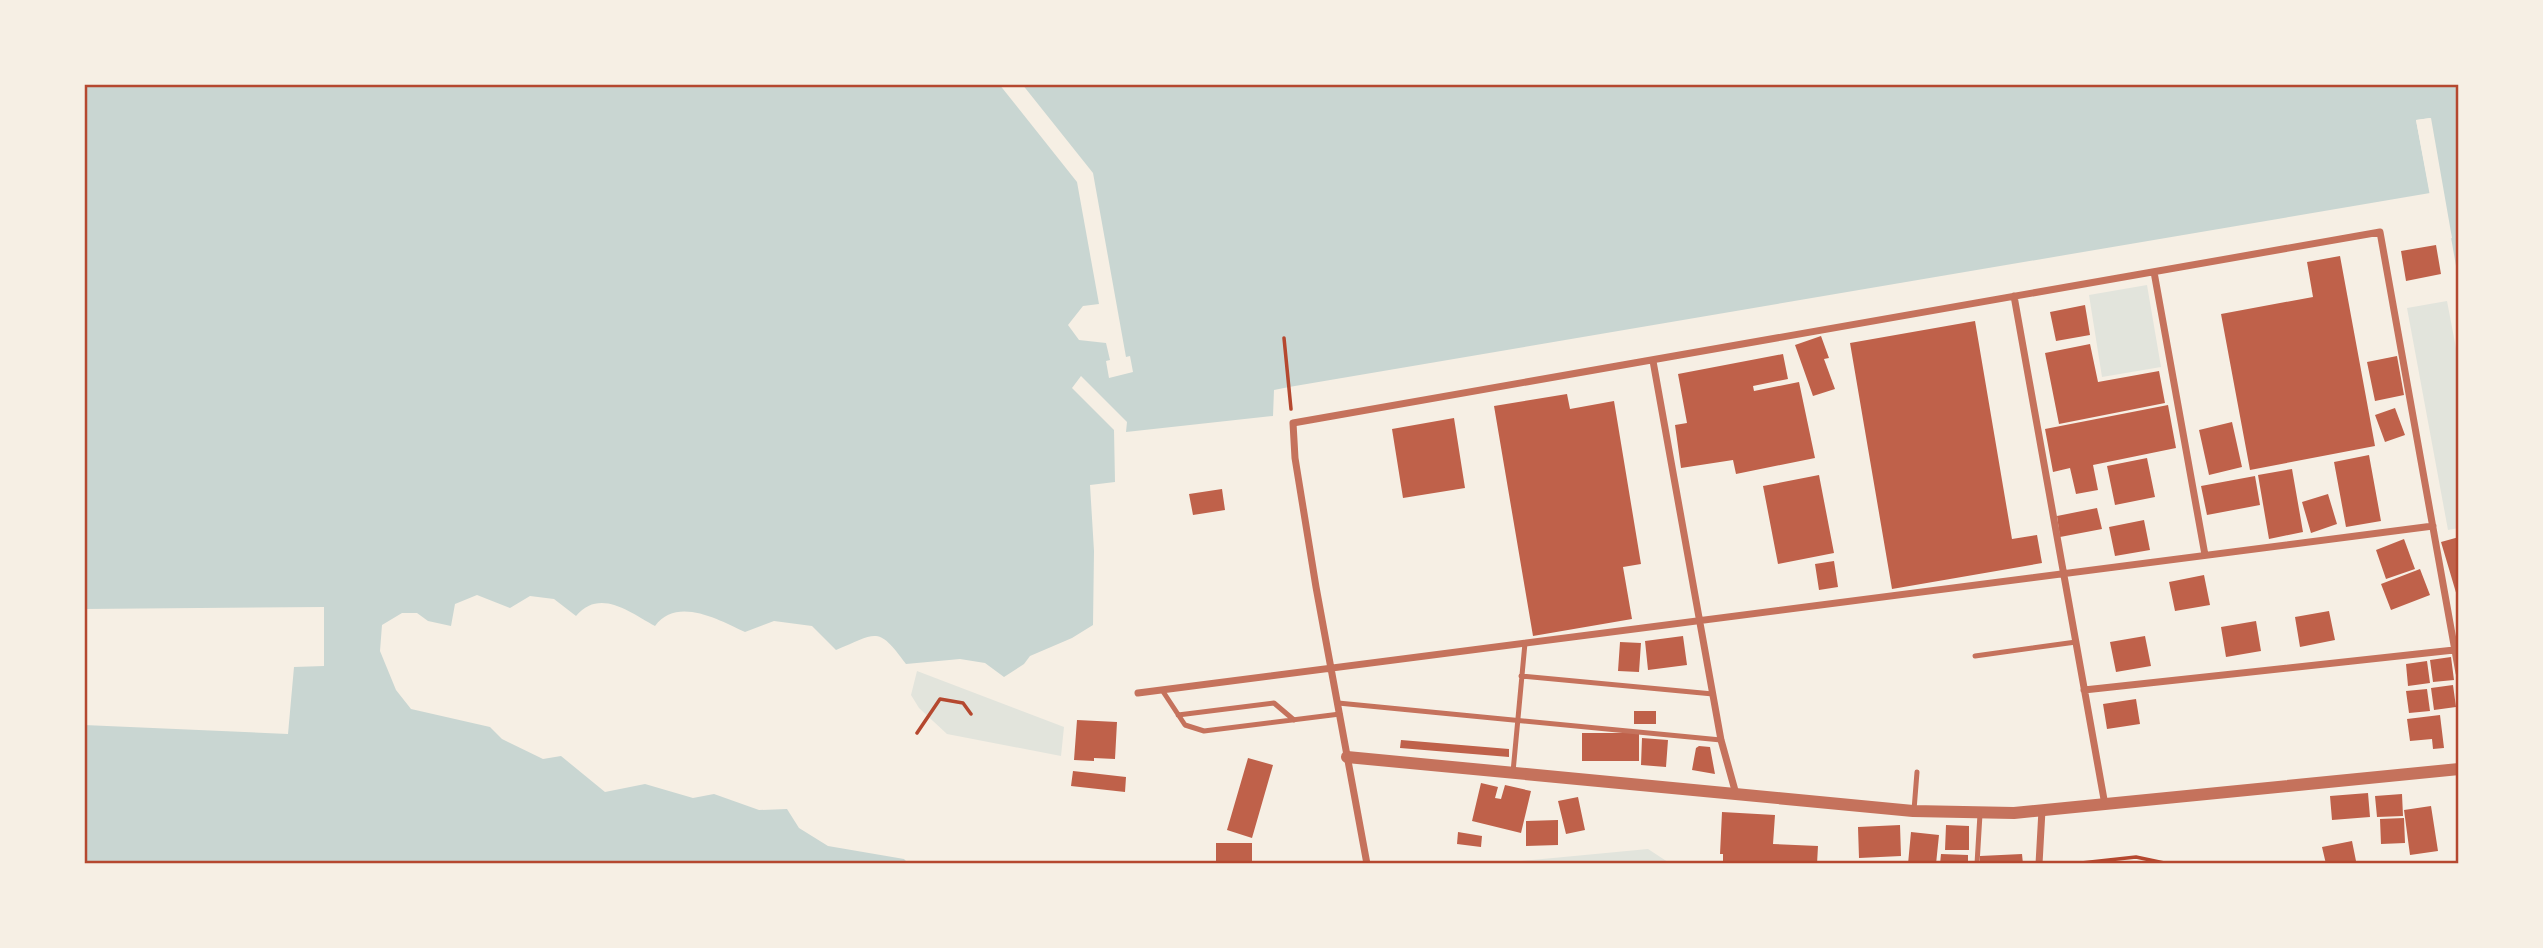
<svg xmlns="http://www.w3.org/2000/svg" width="2543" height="948" viewBox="0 0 2543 948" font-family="'Nunito Sans',sans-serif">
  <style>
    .green { fill: #e2e4dc }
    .water { fill: #c9d6d2 }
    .pier { fill: #f6efe4 }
    .building { fill: #bf614a }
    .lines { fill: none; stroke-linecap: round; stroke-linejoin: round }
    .path { stroke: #b5482f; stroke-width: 3.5 }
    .service { stroke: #c5725c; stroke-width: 5 }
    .minor { stroke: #c5725c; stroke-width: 7 }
    .tertiary { stroke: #c5725c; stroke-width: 12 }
    .neatline { fill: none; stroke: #b5482f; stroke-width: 2.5 }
  </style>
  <rect width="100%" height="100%" fill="#f6efe4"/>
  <!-- green -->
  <path class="green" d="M2147,285L2161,367L2102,377L2089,295Z
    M2447,301L2459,364V528L2448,530L2407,308Z
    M917,671L1064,727L1061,756L947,734L919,708L911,695Z
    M1648,849L1671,864H1509L1511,862Z"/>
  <!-- water -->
  <path class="water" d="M84,84H2459V283L2430,118L2416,120L2430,193L1289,387L1274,390L1273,416L1126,432L1127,422L1081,376L1072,388L1114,430L1115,482L1090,485L1094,551L1093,625L1072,638L1030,656L1024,664L1004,677L985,663L960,659L906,664C878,626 878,632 836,650L812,626L774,621L745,632C719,620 677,596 655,626C629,612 600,588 576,616L554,599L530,596L510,608L477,595L455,604L451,626L428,621L417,613H402L382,625L380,651L396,690L411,709L490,727L502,739L543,759L561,756L605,792L645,784L693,798L714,794L759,810L787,809L799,828L828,846L904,859L909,864H84V725L288,734L294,667L324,666V607L84,609Z"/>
  <!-- pier -->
  <path class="pier" d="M999,84H1022L1093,173L1126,357L1130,356L1133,372L1109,378L1106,361L1110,360L1106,343L1079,340L1068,325L1083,306L1099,304L1077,182Z
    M2431,118L2452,238L2448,239L2428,122L2420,123L2433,192L2430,196L2416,120Z"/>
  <!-- building -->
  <path class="building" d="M2436,245L2441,274L2406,281L2401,251Z
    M2340,256L2375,446L2250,470L2221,314L2313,297L2307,262Z
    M2085,305L2090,335L2056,341L2050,312Z
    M1975,321L2012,539L2037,535L2042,563L1892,589L1850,343Z
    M1821,336L1829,358L1824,359L1835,389L1813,396L1795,345Z
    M2090,344L2098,382L2159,371L2165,403L2059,424L2045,353Z
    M1783,354L1788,379L1753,386L1754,391L1799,382L1815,458L1736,474L1733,460L1681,468L1675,425L1687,423L1678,374Z
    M2397,356L2404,395L2375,401L2367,362Z
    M1567,394L1570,409L1614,401L1641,564L1623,567L1632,619L1533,636L1494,406Z
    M2168,405L2176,448L2093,465L2098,490L2076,494L2070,468L2053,472L2045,429Z
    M2395,408L2405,435L2385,442L2375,415Z
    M1454,418L1465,488L1403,498L1392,429Z
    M2232,422L2242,467L2209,475L2199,430Z
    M2369,455L2381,521L2346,527L2334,462Z
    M2147,458L2155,497L2115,505L2107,466Z
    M2292,469L2303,532L2269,539L2258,475Z
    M1819,475L1834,553L1778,564L1763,486Z
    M2255,476L2260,505L2207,515L2201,486Z
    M1222,489L1225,510L1193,515L1189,494Z
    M2328,494L2337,524L2311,533L2302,502Z
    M2097,508L2102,529L2060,537L2057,516Z
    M2144,520L2150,550L2115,556L2109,527Z
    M2459,537V595L2457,596L2441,542Z
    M2404,539L2415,569L2386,579L2376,550Z
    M1834,561L1838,587L1819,590L1815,564Z
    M2420,569L2430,595L2391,610L2381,584Z
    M2204,575L2210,605L2175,611L2169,582Z
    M2329,611L2335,640L2300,647L2295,617Z
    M2256,621L2261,651L2226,657L2221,627Z
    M1683,636L1687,665L1648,670L1645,641Z
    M2145,636L2151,666L2116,672L2110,642Z
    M1620,642L1641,643L1639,672L1618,671Z
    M2451,657L2454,680L2433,682L2430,660Z
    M2427,661L2430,683L2408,686L2406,664Z
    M2453,685L2456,707L2434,710L2431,688Z
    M2427,689L2430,711L2409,713L2406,691Z
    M2136,699L2140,724L2107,729L2103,704Z
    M1634,711H1656V724H1634Z
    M2440,715L2444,748L2433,749L2432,739L2410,741L2407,719Z
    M1077,720L1117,722L1115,759L1094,758V761L1074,760Z
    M1582,733H1639V761H1582Z
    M1642,738L1668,740L1666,767L1641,765Z
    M1401,740L1509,749V757L1400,748Z
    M1699,746L1710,747L1715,774L1692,770L1696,748Z
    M1248,758L1273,765L1252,838L1227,830Z
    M1073,771L1126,777L1125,792L1071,786Z
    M1481,783L1498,787L1495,798L1501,799L1505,785L1531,791L1521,833L1472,821Z
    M2368,793L2370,817L2332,820L2330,796Z
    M2402,794L2403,816L2377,817L2375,796Z
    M1578,797L1585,830L1566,834L1558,801Z
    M2431,806L2438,851L2410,855L2404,810Z
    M1722,812L1775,815L1773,844L1818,846L1817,864H1723V854H1720Z
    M2404,818L2405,843L2381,844L2380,819Z
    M1558,820V845L1526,846V821Z
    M1900,825L1901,856L1859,858L1858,827Z
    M1946,825L1969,826V850H1945Z
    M1458,832L1482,836L1481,847L1457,844Z
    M1911,832L1939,835L1936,864H1908Z
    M2352,841L2356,861L2326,864L2322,847Z
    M1216,843H1252V862L1216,861Z
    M1941,854L1968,855V864H1940Z
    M2022,854L2023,864H1980V856Z"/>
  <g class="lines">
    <!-- path -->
    <path class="path" d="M1284,338L1291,409
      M917,733L940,699L963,703L971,714
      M2072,864L2136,857L2169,864"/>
    <!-- service -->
    <path class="service" d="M1975,656L2076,642
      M1521,676L1713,694
      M1162,690L1185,725L1204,731L1340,714
      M1338,703L1721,740
      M1178,715L1274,703L1294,720
      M1513,772L1525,643
      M1914,810L1917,772
      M1977,864L1980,814"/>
    <!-- minor -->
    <path class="minor" d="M2154,272L2205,555
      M2014,296L2105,805
      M1653,361L1721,740L1736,794
      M2084,690L2454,650
      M1138,693L2433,526
      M1367,864L1316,587L1295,458L1293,423L2380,232L2459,673
      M2039,864L2042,810"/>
    <!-- tertiary -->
    <path class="tertiary" d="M1347,757L1913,811L2014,813L2459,769"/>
  </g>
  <!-- border -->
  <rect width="2543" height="948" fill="none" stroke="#f6efe4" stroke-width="172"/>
  <rect x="86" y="86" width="2371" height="776" class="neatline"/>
</svg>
